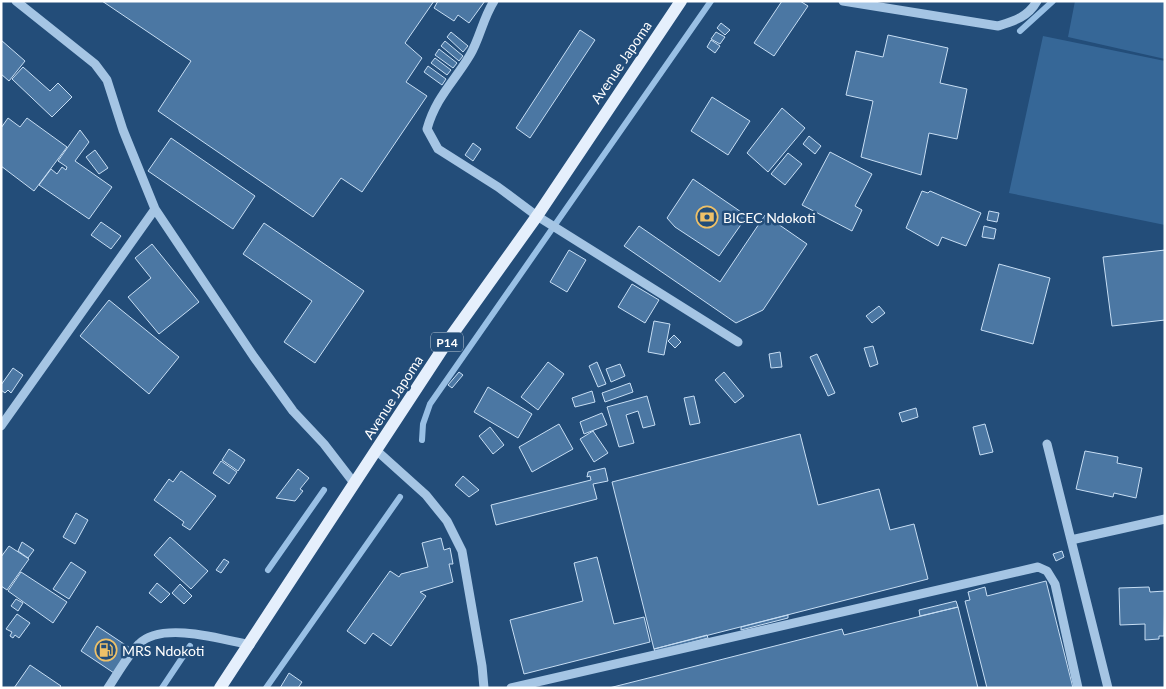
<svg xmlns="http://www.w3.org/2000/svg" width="1166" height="689" viewBox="0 0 1166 689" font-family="Lato,sans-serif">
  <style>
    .green { fill: #366797 }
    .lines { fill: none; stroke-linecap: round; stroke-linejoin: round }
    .stream { stroke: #99c0e5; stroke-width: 6 }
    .building { fill: #4b77a3; stroke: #c7def4 }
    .minor { stroke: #a5c5e4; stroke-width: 9 }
    .major { stroke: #e5effc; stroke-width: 12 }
    .labels { text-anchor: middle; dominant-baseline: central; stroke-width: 5; stroke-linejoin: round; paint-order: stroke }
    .shield { fill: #234d79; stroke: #bdcad7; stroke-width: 1 }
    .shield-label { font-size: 12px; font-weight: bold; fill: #fff }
    .street-label { font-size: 14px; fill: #fff; stroke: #234d79 }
    .poi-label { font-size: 14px; fill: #fff; stroke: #234d79; text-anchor: start }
  </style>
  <rect width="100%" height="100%" fill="#234d79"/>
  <!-- green -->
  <path class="green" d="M1075,1H1165V59L1068,37Z
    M1043,36L1165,61V225L1009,193Z"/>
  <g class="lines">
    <!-- stream -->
    <path class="stream" d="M1020,31L1053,1
      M422,440L423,424L430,404L711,1
      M268,570L324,490
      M162,688L190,646
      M266,688L400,497"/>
  </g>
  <!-- building -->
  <path class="building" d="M102,1H434L405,43L422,58L406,82L427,96L362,192L341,178L313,217L158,111L191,61Z
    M438,1H485L469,23L458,15L454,21L434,8Z
    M782,1H800L808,6L774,56L754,43Z
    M721,23L730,30L725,35L717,28Z
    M580,30L595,40L530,138L516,128Z
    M451,32L468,46L463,52L447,37Z
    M716,32L725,37L720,44L711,39Z
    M888,35L948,48L940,83L967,89L957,139L929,133L921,175L861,157L873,101L846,95L856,51L883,57Z
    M1,40L25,61L9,81L1,74Z
    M711,40L720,46L715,53L707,47Z
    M445,41L463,56L459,61L441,46Z
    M439,49L457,63L453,68L435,55Z
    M435,58L451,70L447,75L431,63Z
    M428,66L446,79L442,85L424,72Z
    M23,67L50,91L58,83L72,97L52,117L12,79Z
    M712,97L750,121L728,155L691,131Z
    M782,108L805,128L768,172L747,153Z
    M8,118L20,127L27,118L67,147L34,191L1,166V128Z
    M80,130L89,142L75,161L112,187L89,219L39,185L51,169L57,174L62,167L66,170L67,167L58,161Z
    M809,136L821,146L815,154L803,144Z
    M171,138L255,196L233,229L148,171Z
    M473,143L481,149L473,161L465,155Z
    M95,150L108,168L99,174L86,157Z
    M830,152L872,174L855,206L862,210L852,231L802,205Z
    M788,153L802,164L785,185L771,174Z
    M693,179L747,216L719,256L675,227L667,218Z
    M922,191L928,193L930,191L981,213L966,246L942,237L938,246L906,228Z
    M989,211L999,213L997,222L987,220Z
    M765,215L807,244L763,310L736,323L624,246L639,226L720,282Z
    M101,222L121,236L111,249L91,235Z
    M264,223L364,291L315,363L284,342L312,301L243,254Z
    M984,226L996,229L994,239L982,237Z
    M152,244L199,302L159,334L128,297L151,278L135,258Z
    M569,250L586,260L567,292L550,282Z
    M1165,250V320L1112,326L1103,257Z
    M999,264L1050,278L1033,344L981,330Z
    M632,284L659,300L645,323L618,307Z
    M109,300L179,357L149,394L80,336Z
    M879,306L885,313L872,323L866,316Z
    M654,321L670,324L664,355L648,352Z
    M674,335L681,342L675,348L668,341Z
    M873,346L878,364L870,367L864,348Z
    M780,352L782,367L771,368L769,354Z
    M817,354L835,393L828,396L810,357Z
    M548,362L564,374L538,410L521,397Z
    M597,362L606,384L598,387L589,366Z
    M620,364L625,376L611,382L606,369Z
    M13,368L23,375L11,393L8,390L5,393L1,390V385Z
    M459,372L463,375L452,388L448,385Z
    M724,372L744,396L735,403L715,380Z
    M630,383L633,392L605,402L602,393Z
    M488,387L532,414L518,438L474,412Z
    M592,391L595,402L575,407L572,398Z
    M647,396L655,425L643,428L638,411L626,415L634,443L619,447L607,407Z
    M694,396L700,423L690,425L684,398Z
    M916,408L918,417L902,422L899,413Z
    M602,413L607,425L584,434L580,422Z
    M559,424L573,449L532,472L519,447Z
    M985,424L993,452L980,455L973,427Z
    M490,427L504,445L493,454L479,436Z
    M593,431L608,453L594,462L580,439Z
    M800,434L818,505L879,489L890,530L914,524L928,579L654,649L612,482Z
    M229,449L245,460L238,471L222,460Z
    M1085,451L1118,457L1117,463L1142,468L1136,498L1114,493L1113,497L1076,489Z
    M221,461L237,472L229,484L213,473Z
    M605,468L608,481L593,484L597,499L496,525L491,505L591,480L590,476L587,477L588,472Z
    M298,469L309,478L300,489L303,491L295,501L276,498Z
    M181,471L216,496L190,530L182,525L184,522L154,500L169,479L173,482Z
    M463,476L479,490L469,497L455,485Z
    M76,513L88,520L75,544L63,537Z
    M170,537L208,571L191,589L154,555Z
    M441,538L444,550L450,548L453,564H449L453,582L420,592L426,596L391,646L373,633L365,644L347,631L390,571L399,577L401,574L428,567L422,543Z
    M22,542L34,550L28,558L18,551Z
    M9,546L29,559L7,590L1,586V557Z
    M1062,551L1064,557L1056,561L1053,554Z
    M597,557L614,624L644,617L650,642L524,674L510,620L583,601L574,563Z
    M224,559L229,562L221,573L216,570Z
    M71,562L86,572L69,599L53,589Z
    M21,572L67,602L53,623L8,591Z
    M1046,581L1073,688H987L965,601L970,600L968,592L985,587L987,596Z
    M157,583L170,594L161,603L149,593Z
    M180,584L192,596L184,604L172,593Z
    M1149,587L1150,592L1165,591L1164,636H1159V639L1145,640V624L1120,625L1119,588Z
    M16,599L23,603L18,611L11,606Z
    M956,601L958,607L920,616L919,610Z
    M958,607L978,688H609L842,629L844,635Z
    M17,614L30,623L19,638L15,635L13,638L10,636L12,632L6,629Z
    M788,615V618L741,630V627Z
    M97,626L130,648L114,673L81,651Z
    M707,635L708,638L655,652L654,649Z
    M30,665L61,686L59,688H14Z
    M289,673L302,682L298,688H280Z"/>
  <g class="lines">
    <!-- minor -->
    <path class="minor" d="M16,1L95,64L107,80L123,130L155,209L254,357L293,411L324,444L354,483
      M494,1C483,18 480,38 470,55C454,82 436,97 427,129L438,149L498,187L537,216L738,342
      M843,1L998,26C1014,21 1028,17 1037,1
      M1,426L155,209
      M1047,444L1108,688
      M376,450L426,495L447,521L462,551L482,666L484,688
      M1071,540L1165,519
      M108,688C118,673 127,656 139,644C161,621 222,639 250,645
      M511,688L1038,567L1047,571L1055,584L1078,688"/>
    <!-- major -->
    <path class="major" d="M220,688L449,339L537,216L681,1"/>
  </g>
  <!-- icons -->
  <defs>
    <g id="bank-ring" transform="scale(1.125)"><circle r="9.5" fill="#234d79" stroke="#efc168" stroke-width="1.5"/><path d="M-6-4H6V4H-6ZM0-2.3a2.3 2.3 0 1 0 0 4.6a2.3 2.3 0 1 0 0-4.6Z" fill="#efc168"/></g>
    <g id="fuel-ring" transform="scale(1.125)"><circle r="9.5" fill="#234d79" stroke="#efc168" stroke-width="1.5"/><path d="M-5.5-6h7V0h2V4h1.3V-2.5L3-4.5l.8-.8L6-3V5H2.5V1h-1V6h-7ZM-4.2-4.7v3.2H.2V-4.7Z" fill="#efc168"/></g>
  </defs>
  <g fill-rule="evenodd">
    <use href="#bank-ring" x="707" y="217"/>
    <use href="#fuel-ring" x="106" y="650"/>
  </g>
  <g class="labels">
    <!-- shield labels -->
    <rect class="shield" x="431" y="332.5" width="32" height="19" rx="4"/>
    <g class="shield-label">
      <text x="447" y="342">P14</text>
    </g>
    <!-- street labels -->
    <g class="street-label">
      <text transform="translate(621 62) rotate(-56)">Avenue Japoma</text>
      <text transform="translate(393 397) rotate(-57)">Avenue Japoma</text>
    </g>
    <!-- poi labels -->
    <g class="poi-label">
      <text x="723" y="217">BICEC Ndokoti</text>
      <text x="122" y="650">MRS Ndokoti</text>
    </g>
  </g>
  <!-- border -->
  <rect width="1166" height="689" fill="none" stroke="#ffffff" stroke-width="5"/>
</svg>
